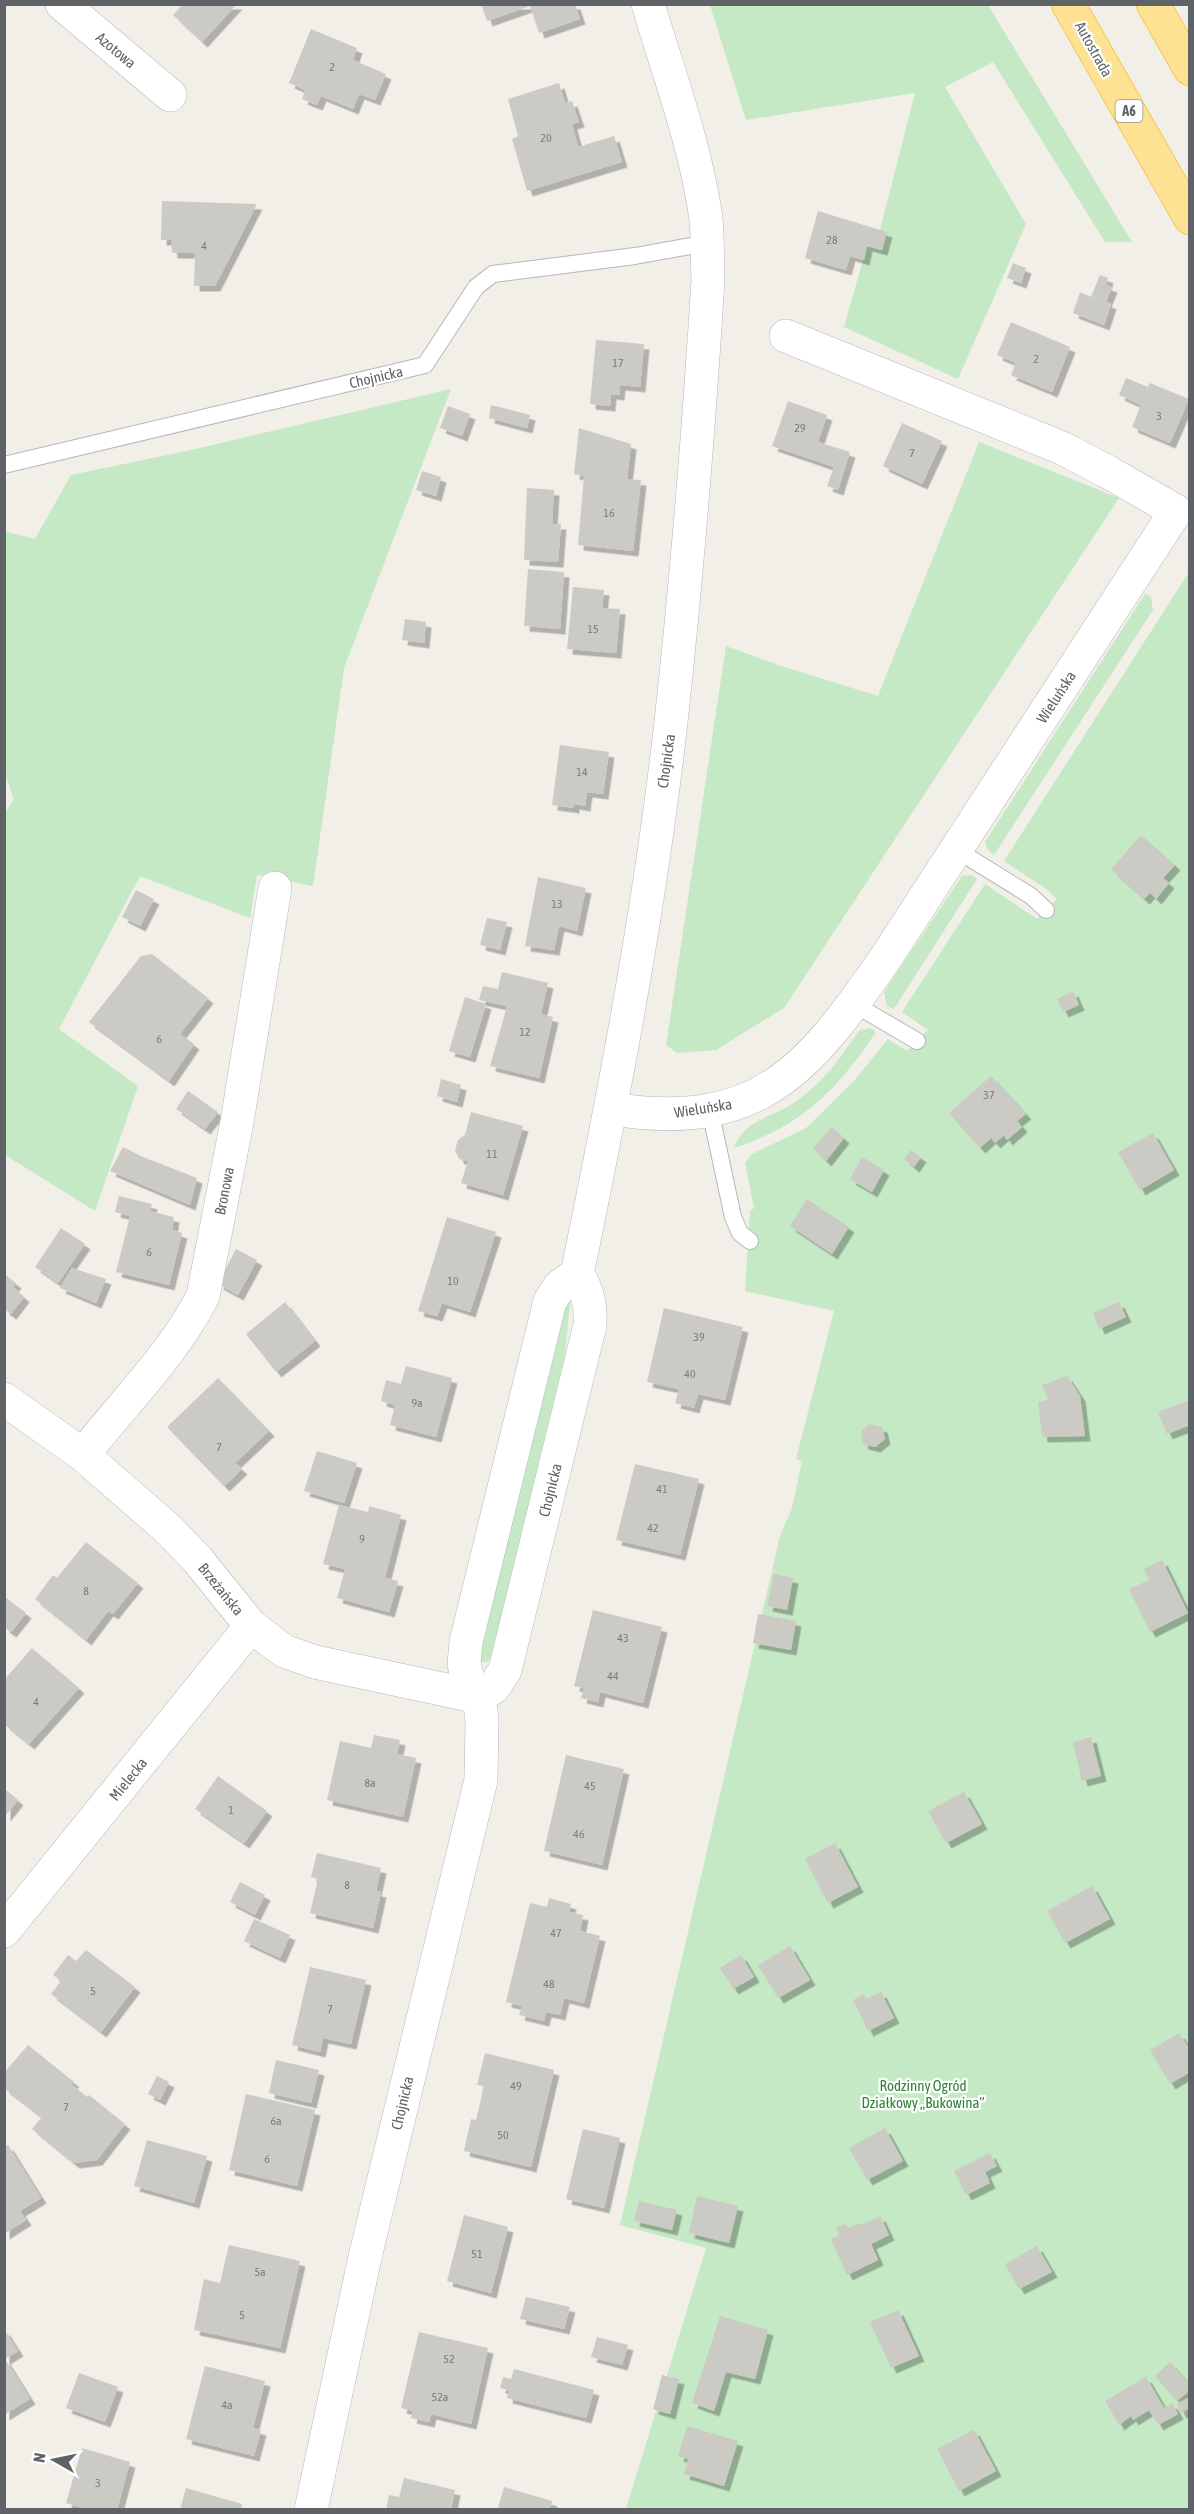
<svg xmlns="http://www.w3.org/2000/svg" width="1194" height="2514" viewBox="0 0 1194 2514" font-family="'Asap Condensed',sans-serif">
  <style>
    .green { fill: #c5e8c5 }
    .building { fill: #cccac5; filter: url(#shadow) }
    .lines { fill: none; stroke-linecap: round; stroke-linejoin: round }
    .service-casing { stroke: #b5b8bc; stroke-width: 18 }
    .minor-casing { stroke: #b5b8bc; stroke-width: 34 }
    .motorway-casing { stroke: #f9ab00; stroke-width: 34 }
    .service { stroke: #fff; stroke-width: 16 }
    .minor { stroke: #fff; stroke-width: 33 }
    .motorway { stroke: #fde293; stroke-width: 33 }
    .labels { text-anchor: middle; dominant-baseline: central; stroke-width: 4.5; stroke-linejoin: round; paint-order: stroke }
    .number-label { font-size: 12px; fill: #7a7d7f }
    .shield { fill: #fff; stroke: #8f9295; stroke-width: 1.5 }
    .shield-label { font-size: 14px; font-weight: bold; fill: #5f6368 }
    .street-label { font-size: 15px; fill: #5f6368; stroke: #fff }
    .park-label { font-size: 15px; fill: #348238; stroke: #fff }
  </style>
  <defs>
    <filter id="shadow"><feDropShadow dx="5.5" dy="5.5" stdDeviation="0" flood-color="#0004"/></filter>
  </defs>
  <rect width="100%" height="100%" fill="#f1efe8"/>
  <!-- green -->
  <path class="green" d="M710,5H988L1132,242H1105L993,62L945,87L1026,224L958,379L844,327L867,246L882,250L886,232L880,230L915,93L746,120Z
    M451,389L344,668L313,886L257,875L250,918L140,876L59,1029L138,1086L95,1211L5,1155L4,814L14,800L4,770V531L35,539L71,475L191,450Z
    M979,442L1119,498L784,1008L716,1050L677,1053L666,1045L726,646L781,666L878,696Z
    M1189,572V2509H626L706,2248L620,2225L780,1536L792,1508L802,1461L796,1459L834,1311L745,1291L750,1211L754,1208L745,1163L752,1154L806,1128L854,1081L888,1039L907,1051L928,1030L902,1012L985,884L1037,919L1057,899L1048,890L1004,861Z
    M1145,594L1151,597L1153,610L994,855L988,850L985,842Z
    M971,875L977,879L894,1009L887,1006L884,992L962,876Z
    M870,1028L876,1032C837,1090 802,1126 734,1148C744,1119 772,1118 795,1102C805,1095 815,1086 823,1078C837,1064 848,1045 860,1030Z
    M571,1293L565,1354L491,1657L488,1662H479L478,1653L564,1308Z"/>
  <!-- building -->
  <path class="building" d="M183,4H237L202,42L173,15Z
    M481,4H575L580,19L539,33L530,6L487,21Z
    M311,29L357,48L353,60L386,74L375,100L359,94L353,109L321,96L317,105L302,99L305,90L289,83Z
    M559,83L565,103L572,101L579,122L572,124L578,147L614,136L622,162L527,191L512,139L518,136L508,99Z
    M162,201L257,204L215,286H194L195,253H172L171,240H161Z
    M818,211L887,232L882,250L867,246L864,260L850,256L846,270L805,258Z
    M1013,263L1026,268L1021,283L1007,278Z
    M1100,275L1108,278L1106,285L1112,287L1106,302L1111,304L1104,325L1073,313L1080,292L1091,297Z
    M1011,322L1070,347L1052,392L1011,375L1016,363L997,355Z
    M596,340L644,344L640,387L620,385L619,395L611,394L610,406L590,404Z
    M1126,378L1148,387L1150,383L1189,399L1170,443L1132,427L1141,405L1119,395Z
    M788,401L827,415L818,442L850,452L838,490L827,486L834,467L772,446Z
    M491,405L530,415L527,428L489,418Z
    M448,406L470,414L462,436L440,428Z
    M902,423L942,441L922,484L883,466Z
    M579,428L631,444L627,479L641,480L633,551L578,545L584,476L574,474Z
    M422,471L441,477L436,496L416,490Z
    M527,488L554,490L552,524H561L558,562L524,560Z
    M528,569L564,572L560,629L524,626Z
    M573,587L604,590L602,608L620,609L616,653L567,649Z
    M405,619L426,622L424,643L402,640Z
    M560,745L609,752L603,794L587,792L585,806L574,804V808L552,805Z
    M1141,835L1175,865L1163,878L1169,883L1156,899L1150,893L1144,899L1111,869Z
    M538,877L586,888L577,931L559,926L554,950L525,946Z
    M136,890L154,899L140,926L122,917Z
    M487,918L507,922L500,950L480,945Z
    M152,954L208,998L180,1034L194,1044L169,1081L89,1022L141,956Z
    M502,972L548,983L541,1014L553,1017L539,1078L490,1066L507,1006L479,1000L483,986L498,989Z
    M1073,991L1079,1005L1063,1012L1057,999Z
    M465,997L486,1004L470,1057L449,1051Z
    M991,1076L1026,1114L1017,1121L1022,1127L1007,1140L1004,1135L995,1143L991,1138L980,1148L949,1113Z
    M441,1079L461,1085L457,1102L437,1096Z
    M188,1091L218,1112L205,1129L176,1109Z
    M471,1112L523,1126L503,1195L461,1183L468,1161L459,1159L455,1150L458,1140L465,1135Z
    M832,1127L844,1138L826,1161L813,1148Z
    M1153,1133L1174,1170L1140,1190L1118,1152Z
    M123,1147L143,1157L197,1178L190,1205L110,1171Z
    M911,1150L921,1157L914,1167L904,1159Z
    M862,1157L884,1170L872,1192L850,1179Z
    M119,1196L152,1204L150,1211L174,1217L172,1230L182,1233L169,1285L116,1272L130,1216L115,1212Z
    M807,1199L849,1227L832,1254L790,1226Z
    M447,1217L496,1232L470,1312L442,1303L437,1316L418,1311Z
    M61,1228L85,1244L58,1283L35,1267Z
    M236,1249L257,1260L238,1295L218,1284Z
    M72,1268L106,1279L96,1303L60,1288Z
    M4,1274L16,1283L13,1287L24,1297L11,1314L4,1309Z
    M285,1302L315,1341L276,1372L246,1334Z
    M1119,1302L1126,1317L1099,1329L1093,1313Z
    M664,1308L743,1327L725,1400L698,1394L694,1408L675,1403L679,1389L647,1382Z
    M406,1366L452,1378L436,1437L390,1425L395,1405L381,1401L386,1380L401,1384Z
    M1067,1376L1080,1396L1085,1436L1042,1437L1038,1402L1048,1400L1042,1385Z
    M218,1378L269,1431L235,1463L242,1469L224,1486L167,1427Z
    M1190,1400V1425L1167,1434L1158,1412Z
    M869,1424L882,1427L885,1439L875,1447L863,1444L861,1432Z
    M317,1451L357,1463L344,1503L304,1491Z
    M635,1464L699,1479L680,1555L616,1540Z
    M339,1505L368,1512L369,1506L401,1515L385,1578L398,1581L389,1612L337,1598L345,1569L323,1564Z
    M86,1542L138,1583L113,1614L108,1611L86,1640L35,1599L53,1575L57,1578Z
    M1162,1560L1188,1613L1150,1632L1129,1589L1149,1580L1144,1569Z
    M774,1574L793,1578L787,1610L767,1606Z
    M4,1596L26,1613L11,1632L4,1627Z
    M593,1610L662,1627L643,1703L600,1692L598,1702L581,1698L584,1688L574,1686Z
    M758,1614L796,1621L791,1650L753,1643Z
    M32,1648L79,1688L29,1744L4,1724V1680Z
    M374,1735L400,1740L397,1754L416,1758L403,1817L327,1800L340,1741L371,1748Z
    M1091,1737L1101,1776L1082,1781L1073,1742Z
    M566,1755L624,1769L602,1865L544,1851Z
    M218,1776L267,1811L244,1843L195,1809Z
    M5,1789L18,1800L5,1816Z
    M964,1792L982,1824L946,1843L928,1811Z
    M835,1843L858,1887L828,1903L805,1859Z
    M317,1853L381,1868L376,1891L381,1892L373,1928L310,1913L318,1879L311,1877Z
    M240,1882L265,1895L255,1915L230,1902Z
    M1092,1886L1110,1919L1065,1943L1047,1911Z
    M549,1898L571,1904L569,1912L583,1915L580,1931L600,1936L584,2003L564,1998L560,2015L546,2012L544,2021L519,2015L522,2006L506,2002L530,1903L547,1907Z
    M254,1919L290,1935L280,1958L244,1941Z
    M790,1946L810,1980L778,1998L758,1965Z
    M86,1950L135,1987L101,2032L51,1994L61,1981L53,1975L68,1955L76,1961Z
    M741,1955L754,1977L733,1989L720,1968Z
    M310,1967L366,1980L351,2044L323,2038L320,2052L292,2045Z
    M881,1992L894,2018L868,2031L853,2000L864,1994L866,1999Z
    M1179,2033L1190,2050V2072L1170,2084L1150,2050Z
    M28,2045L74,2082L71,2084L87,2097L89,2095L125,2124L97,2160L74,2163L32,2129L42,2117L4,2088V2073Z
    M485,2053L554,2070L531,2167L464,2151L471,2119L476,2120L484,2086L477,2085Z
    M276,2060L319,2070L311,2103L269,2093Z
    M157,2076L169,2082L160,2100L148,2094Z
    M246,2094L315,2110L297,2186L229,2170Z
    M885,2128L903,2161L867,2180L849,2148Z
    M583,2129L620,2138L604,2208L566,2199Z
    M147,2140L207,2156L194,2203L134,2186Z
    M8,2145L41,2198L20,2211L26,2220L4,2234V2147Z
    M990,2153L997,2166L985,2172L990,2183L966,2195L954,2171Z
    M697,2196L738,2206L729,2243L689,2233Z
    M639,2201L677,2210L672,2230L634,2221Z
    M464,2215L508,2227L491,2293L447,2281Z
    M880,2216L889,2235L871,2244L878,2260L847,2275L831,2239L839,2235L836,2228L846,2224L848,2228L860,2223L862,2225Z
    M229,2245L300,2261L280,2348L194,2330L204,2279L220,2283Z
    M1037,2246L1052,2272L1019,2289L1005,2264Z
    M526,2297L570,2307L564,2329L520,2319Z
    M898,2310L919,2356L891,2368L870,2322Z
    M720,2316L768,2330L755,2379L726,2372L714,2411L692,2403Z
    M4,2329L18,2351L5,2359L30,2399L4,2415Z
    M419,2332L488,2348L471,2424L431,2414L429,2422L411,2418L413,2411L401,2408Z
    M597,2337L628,2345L622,2365L591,2357Z
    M1170,2362L1190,2385V2390L1177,2401L1155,2376Z
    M205,2366L265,2381L253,2428L261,2430L254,2456L186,2439Z
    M514,2369L594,2390L586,2418L507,2398L509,2390L500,2388L503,2377L511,2379Z
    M79,2373L118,2387L105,2422L66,2408Z
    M662,2375L679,2379L670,2414L653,2409Z
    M1146,2377L1164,2408L1172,2403L1178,2414L1158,2425L1149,2410L1133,2420L1131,2416L1119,2425L1105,2401Z
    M1190,2397V2408L1181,2413L1177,2404Z
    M687,2426L738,2441L724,2486L684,2474L688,2459L678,2456Z
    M974,2430L996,2471L959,2491L937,2449Z
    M82,2448L130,2462L117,2510H90L66,2503Z
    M404,2478L455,2490L451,2510H386L389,2495L399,2497Z
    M504,2487L552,2501L550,2510L498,2508Z
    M186,2488L242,2504L241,2510H180Z"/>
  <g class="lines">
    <!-- service casing -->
    <g class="service-casing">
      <path id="service" d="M4,465L425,365L476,287L493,274L635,256L707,243
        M955,849L1031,896L1046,910
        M854,1004L917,1041
        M710,1110L733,1217L740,1233L750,1241"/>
    </g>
    <!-- minor casing -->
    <g class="minor-casing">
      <path id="minor" d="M62,4L170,95
        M612,1109C759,1132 808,1070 885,959L1176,511L1108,472L1062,448L786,336
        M4,1399L83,1455L168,1529L197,1559L251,1626L284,1651L315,1662L479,1697
        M83,1455C123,1403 173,1355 203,1296L237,1122L275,888
        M479,1697L494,1687L505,1670L590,1325C591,1306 588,1289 577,1274
        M4,1931L251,1626
        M311,2510L365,2257L481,1780L482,1720L479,1697L468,1680L464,1664L466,1642L550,1301L560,1286L577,1274C615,1091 650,907 671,722C687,575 699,427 708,280C707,260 708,239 706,219C696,146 669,75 648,4"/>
    </g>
    <!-- motorway casing -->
    <g class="motorway-casing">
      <path id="motorway" d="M1068,4L1190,218
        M1153,4L1190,69"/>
    </g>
    <!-- service -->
    <use href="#service" class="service"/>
    <!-- minor -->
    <use href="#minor" class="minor"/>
    <!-- motorway -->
    <use href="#motorway" class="motorway"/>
  </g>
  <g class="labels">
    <!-- number labels -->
    <g class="number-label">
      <text x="332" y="67">2</text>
      <text x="546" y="138">20</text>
      <text x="832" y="240">28</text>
      <text x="204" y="246">4</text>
      <text x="1036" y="359">2</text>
      <text x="618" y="363">17</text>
      <text x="1159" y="416">3</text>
      <text x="800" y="428">29</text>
      <text x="912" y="453">7</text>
      <text x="609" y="513">16</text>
      <text x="593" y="629">15</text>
      <text x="582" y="772">14</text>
      <text x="557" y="904">13</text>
      <text x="525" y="1032">12</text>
      <text x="159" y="1039">6</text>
      <text x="989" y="1095">37</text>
      <text x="492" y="1154">11</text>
      <text x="149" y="1252">6</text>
      <text x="453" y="1281">10</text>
      <text x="699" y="1337">39</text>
      <text x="690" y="1374">40</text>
      <text x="417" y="1403">9a</text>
      <text x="219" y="1447">7</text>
      <text x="662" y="1489">41</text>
      <text x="653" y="1528">42</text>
      <text x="362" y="1539">9</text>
      <text x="86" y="1591">8</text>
      <text x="623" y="1638">43</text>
      <text x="613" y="1676">44</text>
      <text x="36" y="1702">4</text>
      <text x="370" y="1783">8a</text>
      <text x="590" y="1786">45</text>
      <text x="231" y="1810">1</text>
      <text x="579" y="1834">46</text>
      <text x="347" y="1885">8</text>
      <text x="556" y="1933">47</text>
      <text x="549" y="1984">48</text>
      <text x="93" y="1991">5</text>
      <text x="330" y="2009">7</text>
      <text x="516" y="2086">49</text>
      <text x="66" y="2107">7</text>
      <text x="276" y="2121">6a</text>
      <text x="503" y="2135">50</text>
      <text x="267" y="2159">6</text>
      <text x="477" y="2254">51</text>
      <text x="260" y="2272">5a</text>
      <text x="242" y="2315">5</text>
      <text x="449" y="2359">52</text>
      <text x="440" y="2397">52a</text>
      <text x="227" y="2405">4a</text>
      <text x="98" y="2483">3</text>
    </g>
    <!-- shield labels -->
    <rect class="shield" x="1115.5" y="100" width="27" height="22" rx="4.5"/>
    <g class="shield-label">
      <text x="1129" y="111">A6</text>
    </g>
    <!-- street labels -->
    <g class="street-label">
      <text transform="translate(1094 49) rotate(61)">Autostrada</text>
      <text transform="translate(116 50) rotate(40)">Azotowa</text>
      <text transform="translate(376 377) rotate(-13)">Chojnicka</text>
      <text transform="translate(1056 697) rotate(-57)">Wieluńska</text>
      <text transform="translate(666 761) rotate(-82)">Chojnicka</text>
      <text transform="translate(703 1108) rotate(-9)">Wieluńska</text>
      <text transform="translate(224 1191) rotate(-79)">Bronowa</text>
      <text transform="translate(550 1490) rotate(-76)">Chojnicka</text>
      <text transform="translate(221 1589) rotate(51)">Brzeżańska</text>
      <text transform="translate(128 1779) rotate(-51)">Mielecka</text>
      <text transform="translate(402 2103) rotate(-77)">Chojnicka</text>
    </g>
    <!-- park labels -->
    <g class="park-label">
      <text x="923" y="2085">Rodzinny Ogród<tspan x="923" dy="17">Działkowy „Bukowina”</tspan></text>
    </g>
  </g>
  <!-- border -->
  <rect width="1194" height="2514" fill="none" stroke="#5f6368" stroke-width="12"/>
  <!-- north arrow -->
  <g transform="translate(54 2460) rotate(279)" stroke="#ffffff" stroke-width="4.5" paint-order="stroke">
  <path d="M0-4.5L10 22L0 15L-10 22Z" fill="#5f6368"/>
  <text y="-9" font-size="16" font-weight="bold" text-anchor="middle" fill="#5f6368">N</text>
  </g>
</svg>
